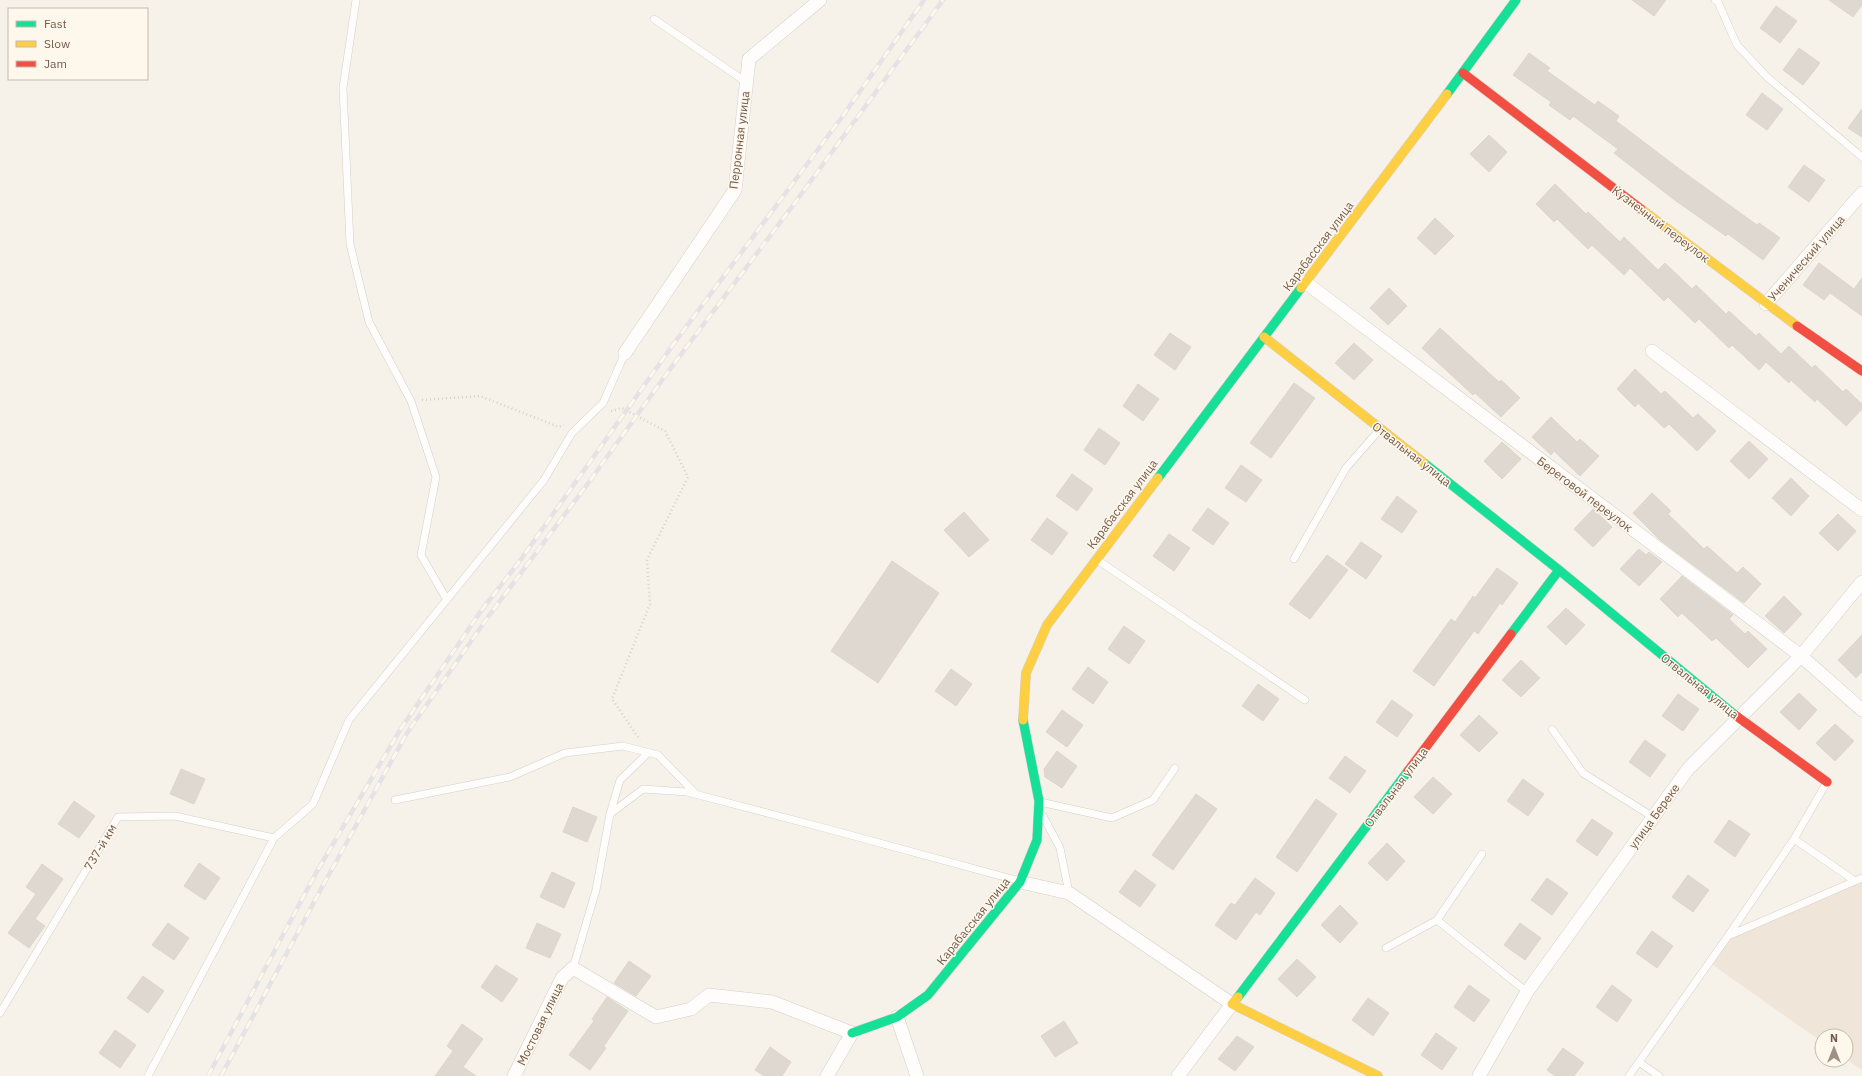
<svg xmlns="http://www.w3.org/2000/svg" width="1862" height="1076" viewBox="0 0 1862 1076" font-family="'IBM Plex Sans',sans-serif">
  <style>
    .residential { fill: #efe5d8 }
    .building { fill: #dfd8d0; stroke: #ded5cc }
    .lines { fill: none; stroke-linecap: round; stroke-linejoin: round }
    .lane-casing { stroke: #d4cec7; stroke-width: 8 }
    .street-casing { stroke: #d4cec7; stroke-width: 14 }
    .fast-casing { stroke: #d5cfc8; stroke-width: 10 }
    .slow-casing { stroke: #d5cfc8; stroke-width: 10 }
    .jam-casing { stroke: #d5cfc8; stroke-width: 10 }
    .path { stroke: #d7d0cb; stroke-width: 2.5; stroke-dasharray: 1 3; stroke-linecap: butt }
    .lane { stroke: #fefdfc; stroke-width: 7 }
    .street { stroke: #fefdfc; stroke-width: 13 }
    .fast { stroke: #16e098; stroke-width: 9 }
    .slow { stroke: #ffcf43; stroke-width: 9 }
    .jam { stroke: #f24e42; stroke-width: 9 }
    .rail-casing { stroke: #e4e2e4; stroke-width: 4.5 }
    .rail { stroke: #fef7eb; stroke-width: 3; stroke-dasharray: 9; stroke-linecap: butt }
    .labels { text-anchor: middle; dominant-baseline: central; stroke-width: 3; stroke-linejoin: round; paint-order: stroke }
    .street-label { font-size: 12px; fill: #725b4c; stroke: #fef7eb }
  </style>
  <rect width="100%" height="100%" fill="#f6f2ea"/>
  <!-- residential -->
  <path class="residential" d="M1862,880V1070L1846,1059V1036H1822V1042L1710,963L1728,936Z"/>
  <!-- building -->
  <path class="building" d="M1632,0H1666L1654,16Z
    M1829,0H1862V5L1853,17Z
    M1776,6L1797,21L1780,43L1760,28Z
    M1799,48L1820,63L1803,85L1783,70Z
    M1529,53L1550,68L1547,71L1595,105L1598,101L1619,116L1616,121L1682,171L1757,225L1759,223L1780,238L1763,260L1728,234L1726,236L1676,201L1614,153L1618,149L1573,116L1570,120L1549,105L1551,102L1513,75Z
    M1762,93L1783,109L1767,130L1746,115Z
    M1862,109V137L1848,128Z
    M1489,135L1507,152L1489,172L1470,154Z
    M1804,165L1825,180L1809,202L1788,187Z
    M1555,184L1586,214L1588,212L1620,242L1624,237L1658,270L1665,263L1692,289L1696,285L1726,314L1729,311L1756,336L1759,333L1781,354L1789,346L1812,368L1815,365L1843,392L1846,389L1862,404V409L1846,426L1817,399L1815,402L1791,380L1789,383L1766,362L1759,370L1732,345L1729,348L1699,319L1695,323L1668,297L1664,301L1630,268L1624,275L1592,245L1588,249L1557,219L1554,222L1536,204Z
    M1435,218L1454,236L1435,255L1417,238Z
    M1819,263L1854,289L1862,278V316L1830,293L1824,300L1803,285Z
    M1389,288L1407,306L1388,325L1370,308Z
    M1440,328L1499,382L1501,380L1520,398L1501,417L1475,393L1473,395L1422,348Z
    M1170,333L1191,347L1175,370L1154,355Z
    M1354,343L1373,360L1354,380L1335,363Z
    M1635,369L1661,394L1665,391L1693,418L1698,414L1716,431L1697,451L1669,424L1664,428L1638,403L1635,407L1617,389Z
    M1294,383L1315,398L1271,458L1250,443Z
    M1138,384L1159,399L1143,421L1123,406Z
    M1551,417L1577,442L1580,439L1599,456L1580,476L1554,451L1551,455L1532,437Z
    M1099,428L1120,443L1105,465L1084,450Z
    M1749,441L1768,459L1749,479L1730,461Z
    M1502,442L1521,459L1502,479L1484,461Z
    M1241,465L1262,480L1246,502L1225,488Z
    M1072,474L1093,489L1077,511L1056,496Z
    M1791,478L1809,496L1791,516L1772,498Z
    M1652,493L1671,511L1668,514L1704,549L1707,546L1737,573L1743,567L1761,584L1744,603L1660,540L1633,513Z
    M1397,496L1417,511L1402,533L1381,519Z
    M1208,508L1229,523L1213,545L1192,530Z
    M1593,509L1612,527L1593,547L1574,529Z
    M964,512L989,540L969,557L944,530Z
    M1838,514L1856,531L1838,551L1819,533Z
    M1047,518L1068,533L1052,555L1031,540Z
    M1169,534L1190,548L1174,571L1153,556Z
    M1361,542L1382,556L1366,579L1345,564Z
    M1639,549L1646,555L1649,552L1662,562L1639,586L1620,569Z
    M1327,555L1348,570L1310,619L1289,604Z
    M892,561L939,593L878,683L831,651Z
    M1497,568L1518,583L1502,605L1500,603L1478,634L1474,631L1434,686L1413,671L1451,619L1455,622L1473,596L1475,598Z
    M1682,576L1733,615L1729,619L1745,634L1748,631L1767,649L1748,668L1716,638L1712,641L1682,613L1678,617L1660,599Z
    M1784,596L1802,614L1784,633L1765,616Z
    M1566,608L1585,625L1566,645L1547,627Z
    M1124,626L1145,641L1129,664L1108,649Z
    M1862,635V672L1856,678L1838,660Z
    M1521,660L1540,678L1521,697L1502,680Z
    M1088,667L1108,682L1093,704L1072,689Z
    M951,669L972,684L956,706L935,691Z
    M1258,684L1279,699L1263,721L1242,706Z
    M1799,693L1817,710L1799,730L1780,712Z
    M1678,694L1699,709L1683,731L1662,716Z
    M1392,700L1413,715L1397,737L1376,722Z
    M1062,710L1083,725L1067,747L1046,732Z
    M1479,715L1498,733L1479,752L1460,735Z
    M1835,724L1854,741L1835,761L1816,743Z
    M1645,740L1666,755L1650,777L1629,762Z
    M1057,751L1077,766L1062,788L1045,777L1044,769Z
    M1345,756L1366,771L1350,793L1329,778Z
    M181,769L205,779L194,804L170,794Z
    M1433,777L1452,794L1433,814L1414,797Z
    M1523,779L1544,794L1528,816L1507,801Z
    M1196,794L1217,809L1173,870L1152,855Z
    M1316,799L1337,814L1297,872L1276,857Z
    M74,801L95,816L79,838L58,824Z
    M573,807L597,817L587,842L563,832Z
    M1592,819L1613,833L1597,856L1576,841Z
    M1729,820L1750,834L1735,857L1714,842Z
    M1387,843L1405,861L1387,881L1368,863Z
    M199,863L220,878L205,900L184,886Z
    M42,864L63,879L35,919L45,926L29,948L8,933L36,894L26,887Z
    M1135,870L1156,885L1140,907L1119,892Z
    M552,872L575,883L564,908L540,897Z
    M1688,875L1709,890L1693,912L1672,897Z
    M1255,878L1275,893L1260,915L1256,912L1236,940L1215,925L1231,903L1235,905Z
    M1547,878L1568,893L1552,915L1531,900Z
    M1340,905L1358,923L1340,943L1321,925Z
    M168,923L189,938L174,960L152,945Z
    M537,923L561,934L550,958L526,948Z
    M1520,923L1541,938L1525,960L1504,945Z
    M1652,931L1673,946L1657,968L1636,953Z
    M1297,959L1316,977L1297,997L1278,979Z
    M629,961L651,976L636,996L614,983Z
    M496,965L518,979L502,1002L481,987Z
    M143,976L164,991L148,1013L127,998Z
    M1469,985L1490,1000L1474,1022L1454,1007Z
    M1612,985L1632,1000L1617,1022L1596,1007Z
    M607,997L628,1011L604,1046L606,1048L590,1070L569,1055L594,1021L592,1019Z
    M1368,998L1389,1013L1373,1036L1352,1020Z
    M1064,1021L1078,1043L1055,1057L1041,1036Z
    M462,1024L483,1039L463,1067L476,1076H435L453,1051L447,1046Z
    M115,1030L136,1045L120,1068L99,1053Z
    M1436,1033L1457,1048L1442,1070L1421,1055Z
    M1237,1036L1254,1047L1235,1071L1218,1059Z
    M770,1047L791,1062L782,1076H764L755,1070Z
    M1563,1048L1584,1063L1574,1076H1555L1547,1070Z"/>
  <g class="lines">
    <!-- lane casing -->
    <g class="lane-casing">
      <path id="lane" d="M356,0L343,88L350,244L369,322L411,401L436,477L421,555L447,600
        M1715,0L1718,2L1737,45L1767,77L1862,157
        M654,19L746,82
        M1096,559L1305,700
        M1294,559L1346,468L1380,429
        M1552,729L1583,773L1653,817
        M395,800L510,777L565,753L623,746L658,755L696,794
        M1040,802L1112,818L1153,800L1175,768
        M610,814L620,780L648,753
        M1043,816L1060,848L1069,893
        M1794,839L1855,881
        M1437,920L1527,992
        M1728,936L1794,839L1827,782
        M1386,948L1437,920L1482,854
        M573,968L596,890L610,814L643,789L687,792L828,829L1019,881
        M0,1013L118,817L175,816L274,838
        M1639,1062L1659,1076
        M148,1076L274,838L313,804L349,720L544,480L572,433L603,403L625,353
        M1629,1076L1728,936L1862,878"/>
    </g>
    <!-- street casing -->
    <g class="street-casing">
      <path id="street" d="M1305,282L1801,656L1862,710
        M1766,304L1862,193
        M1652,351L1862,510
        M625,353L735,190L749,59L820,0
        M1020,882L1069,893L1232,1004L1178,1076
        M897,1017L917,1076
        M514,1076L562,978L573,968L656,1017L691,1009L709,995L772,1002L852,1033L827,1076
        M1479,1076L1527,992L1688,769L1801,656L1862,582"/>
    </g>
    <!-- fast casing -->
    <g class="fast-casing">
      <path id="fast" d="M1447,94L1516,0
        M1424,463L1559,570L1735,715
        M1158,478L1301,288
        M1511,634L1559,570
        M1238,997L1408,771
        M852,1033L897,1017L928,995L1020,882L1037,840L1039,801L1023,720"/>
    </g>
    <!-- slow casing -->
    <g class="slow-casing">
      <path id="slow" d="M1641,209L1797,326
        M1301,288L1447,94
        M1264,337L1424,463
        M1023,720L1026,673L1047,625L1158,478
        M1238,997L1232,1004L1378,1076"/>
    </g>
    <!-- jam casing -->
    <g class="jam-casing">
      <path id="jam" d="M1463,73L1641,209
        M1797,326L1862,371
        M1735,715L1827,782
        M1408,771L1511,634"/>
    </g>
    <!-- path -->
    <path class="path" d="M422,400L480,396L559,427L564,425
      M611,411L622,408L665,431L688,477L647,560L650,604L612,699L640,740"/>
    <!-- lane -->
    <use href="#lane" class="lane"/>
    <!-- street -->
    <use href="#street" class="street"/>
    <!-- fast -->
    <use href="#fast" class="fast"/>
    <!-- slow -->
    <use href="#slow" class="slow"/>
    <!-- jam -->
    <use href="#jam" class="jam"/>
    <!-- rail casing -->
    <g class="rail-casing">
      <path id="rail" d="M208,1076L316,873L400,730L481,611L519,562L675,342L842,117L924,0
        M221,1076L327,878L407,733L488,617L589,482L673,365L794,204L943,0"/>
    </g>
    <!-- rail -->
    <use href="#rail" class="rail"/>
  </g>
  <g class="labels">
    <!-- street labels -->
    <g class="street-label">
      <text transform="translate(739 140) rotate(-83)">Перронная улица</text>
      <text transform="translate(1661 224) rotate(37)">Кузнечный переулок</text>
      <text transform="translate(1318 246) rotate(-53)">Карабасская улица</text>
      <text transform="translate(1806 258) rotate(-49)">Ученический улица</text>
      <text transform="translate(1412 454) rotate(38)">Отвальная улица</text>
      <text transform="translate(1585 494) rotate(37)">Береговой переулок</text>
      <text transform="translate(1122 504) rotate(-53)">Карабасская улица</text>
      <text transform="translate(1700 686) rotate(39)">Отвальная улица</text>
      <text transform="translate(1396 787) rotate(-53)">Отвальная улица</text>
      <text transform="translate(1654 816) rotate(-54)">улица Береке</text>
      <text transform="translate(100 847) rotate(-59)">737-й км</text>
      <text transform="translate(973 921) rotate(-51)">Карабасская улица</text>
      <text transform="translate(540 1024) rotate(-64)">Мостовая улица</text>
    </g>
  </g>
  <!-- legend -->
  <rect x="8" y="8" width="140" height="72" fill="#fef7eb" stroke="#c6b9ab"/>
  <rect x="16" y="21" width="20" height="6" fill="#16e098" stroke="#c6b9ab"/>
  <text x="44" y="28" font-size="12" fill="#725b4c">Fast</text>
  <rect x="16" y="41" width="20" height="6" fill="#ffcf43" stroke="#c6b9ab"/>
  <text x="44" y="48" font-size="12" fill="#725b4c">Slow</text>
  <rect x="16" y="61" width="20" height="6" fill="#f24e42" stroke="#c6b9ab"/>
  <text x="44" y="68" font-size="12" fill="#725b4c">Jam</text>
  <!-- north arrow -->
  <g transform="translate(1834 1048)"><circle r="19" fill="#fef7eb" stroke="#c6b9ab"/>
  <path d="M0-3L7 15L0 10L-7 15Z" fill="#a09083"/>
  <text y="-6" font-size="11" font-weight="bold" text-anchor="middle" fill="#725b4c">N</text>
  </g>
</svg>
